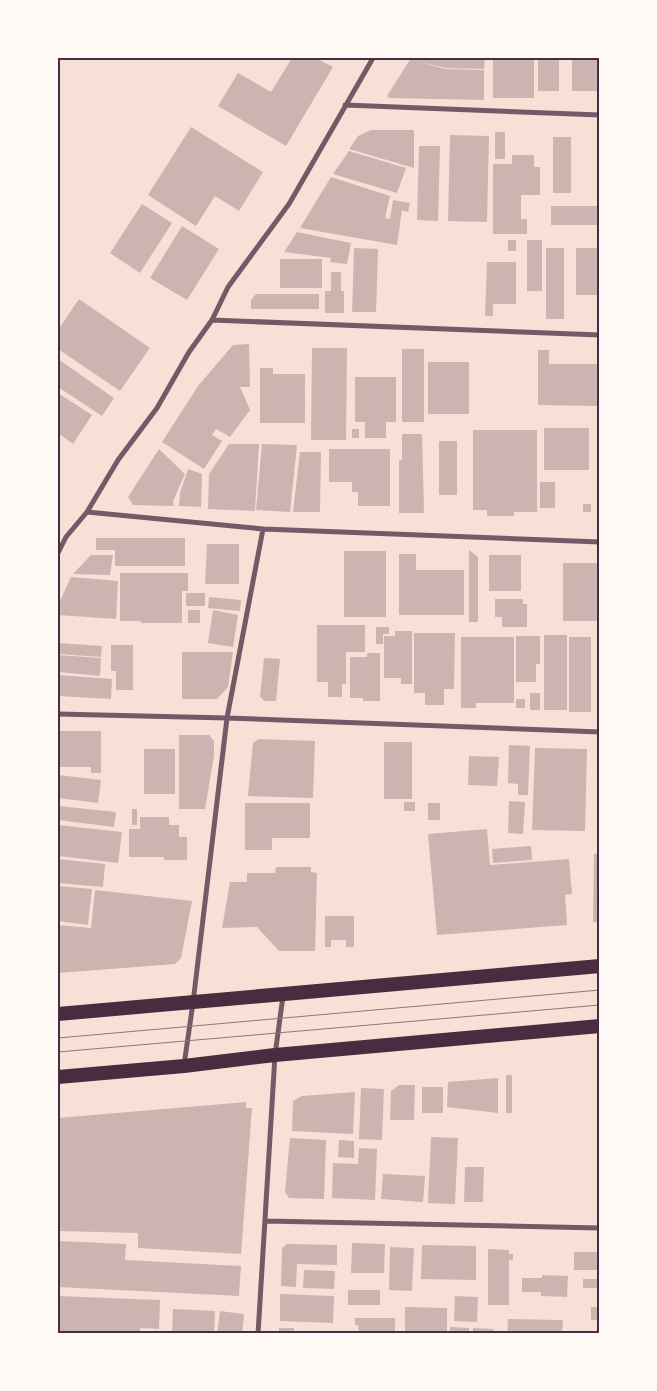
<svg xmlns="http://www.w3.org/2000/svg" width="657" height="1391" viewBox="0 0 657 1391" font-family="'PT Sans',sans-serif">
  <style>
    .building { fill: #ccb4b1 }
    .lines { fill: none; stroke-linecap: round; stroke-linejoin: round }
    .minor { stroke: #755966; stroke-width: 5 }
    .trunk { stroke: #4a2c40; stroke-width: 14 }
    .tram { stroke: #8f747c; stroke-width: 1 }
    .neatline { fill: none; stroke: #4a2c40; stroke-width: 2 }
  </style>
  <rect width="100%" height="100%" fill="#f7e1d7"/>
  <!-- building -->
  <path class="building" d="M292,58H316L333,67L286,146L218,106L238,73L271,92Z
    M411,58H485L484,69L446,68L419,62L445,69L484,70V100L389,98L387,96Z
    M493,58H534V98H493Z
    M538,58H559V91H538Z
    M572,58H600V91H572Z
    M191,127L263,172L239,211L215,196L196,226L148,195Z
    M371,130H414V168L349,149L358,136Z
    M495,132H505V159H495Z
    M450,135L489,136L487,222L448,221Z
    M553,137H571V193H553Z
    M419,146H440L438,221L417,220Z
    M349,151L406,168L397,193L333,174Z
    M512,155H534V167H540V195H521V219H527V234H493V164H512Z
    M331,177L390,196L385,218L390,219L393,200L410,203L408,212L402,210L397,245L300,228Z
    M142,204L172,223L140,273L110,253Z
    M551,206H600V225H551Z
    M182,226L219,249L187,300L150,278Z
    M297,232L351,243L347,264L330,262L331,258L284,252Z
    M508,240H516V251H508Z
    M527,240H542V291H527Z
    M354,248L378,249L376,312H352Z
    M546,248H564V319H546Z
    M576,248H600V295H576Z
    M280,259H322V288H280Z
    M487,262H516V304H493V316H485Z
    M331,272H341V291H344V313H325V291H331Z
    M256,294H319V309H251V300Z
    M79,299L150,348L120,391L58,349V330Z
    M249,344L250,387H240L250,410L230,437L216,429L212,435L222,441L204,469L162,442L198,386L233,345Z
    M312,348H347L346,440H311Z
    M402,349H424V422H402Z
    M538,350H549V364H599V406L538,405Z
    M58,359L114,398L102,416L58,387Z
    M428,362H469V414H428Z
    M260,368H273V374H305V423H260Z
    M355,377H396V422H386V438H365V422H355Z
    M58,393L92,415L73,444L58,433Z
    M544,428H589V470H544Z
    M352,429H359V438H352Z
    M473,430H537V512H514V516H487V510H473Z
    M402,434H422L424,513H399V460H402Z
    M439,441H457V495H439Z
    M229,444H259L255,511L208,509L209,474Z
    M262,444L297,445L290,512L256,510Z
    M159,449L185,474L173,501L174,506L133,505L128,497Z
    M329,449H390V506H358V492H352V482H329Z
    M300,452H321L320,512H293Z
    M188,469L202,474L201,507L179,506L180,493Z
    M540,482H555V508H540Z
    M583,504H591V512H583Z
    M96,538H185V566H115V550H96Z
    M207,544H239V584H205Z
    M469,550L478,557V622H469Z
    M344,551H386V617H344Z
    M399,554H416V570H464V615H399Z
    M91,555H113L110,575L73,574Z
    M489,555H521V591H489Z
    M563,563H598V621H563Z
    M120,573H188V591H182V623H141V621H120Z
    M71,577L118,581L116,619L58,615V605Z
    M186,593H205V606H186Z
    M209,597L241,600L240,611L208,608Z
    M495,599H523V604H527V627H502V617H495Z
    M188,610H200V623H188Z
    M213,610L238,615L233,647L208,643Z
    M317,625H365V652H346V684H342V697H328V682H317Z
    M376,627H389V634H383V644H376Z
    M395,631H412V684H401V678H384V636H395Z
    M414,633H455L454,689H444V705H425V693H414Z
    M544,635H567V710H544Z
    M516,636H540V664H536V682H516Z
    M461,637H514V703H476V708H461Z
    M569,637H591V712H569Z
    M58,643L102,646L101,657L58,654Z
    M111,645H133V690H116V671H111Z
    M182,652H233L228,687L217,699H182Z
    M367,653H380V701H363V698H350V657H367Z
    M58,655L101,658L100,676L58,672Z
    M264,658L280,659L276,701H264L260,696Z
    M58,675L112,679L111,699L58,696Z
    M530,693H540V710H530Z
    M516,699H525V708H516Z
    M58,731H101V773H91V767H58Z
    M179,735H209L214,741V756L205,809H179Z
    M259,739L315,741L313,798L248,796L253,743Z
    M384,742H412V799H384Z
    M509,745L530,746L528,795H518V784L508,783Z
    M535,748L587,749L585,831L532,830Z
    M144,749H175V794H144Z
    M469,756L499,757L497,786L468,785Z
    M58,775L101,780L98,803L58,798Z
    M509,801L525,802L523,834L508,833Z
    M404,802H415V811H404Z
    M245,803H310V838H272V850H245Z
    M428,803H440V820H428Z
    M58,806L116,812L114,827L58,820Z
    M132,809H137V825H132Z
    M140,817H169V825H179V837H187V860H164V857H129V829H140Z
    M58,825L122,832L118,863L58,856Z
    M487,829L490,865L569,859L572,894L565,895L567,925L437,935L428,834Z
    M531,846L532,860L493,863L492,849Z
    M600,853V922H593L594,854Z
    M58,859L105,864L103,887L58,883Z
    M276,867H311V872L317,873L315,951H279L257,927L222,928L230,882H247V873H275Z
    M58,886L92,889L88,925L58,921Z
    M95,890L192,901L181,958L175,964L58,973V925L91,928Z
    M325,916H354V947H346V940H331V947H325Z
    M506,1075H512V1113H506Z
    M498,1078V1113L447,1107L448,1082Z
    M399,1085H415L414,1120H390L391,1091Z
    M422,1087H443V1113H422Z
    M361,1088L384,1089L382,1140L359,1139Z
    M355,1092L353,1134L292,1131L293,1101L302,1096Z
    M246,1102V1108H252L241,1254L138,1248V1233L58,1231V1118Z
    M431,1137L458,1138L455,1204L428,1203Z
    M290,1138L326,1140L324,1199L289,1198L285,1192Z
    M339,1140L354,1141V1158L338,1157Z
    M359,1148L377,1149L375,1200L332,1198L333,1163L358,1164Z
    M465,1167H484L483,1202H464Z
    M383,1174L425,1176L423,1202L381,1199Z
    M58,1241L126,1244L125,1260L241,1266L239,1296L58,1287Z
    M352,1243L385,1244L384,1273H351Z
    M287,1244L337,1245V1265L297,1264L296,1287L281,1286L282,1248Z
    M422,1245L476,1246V1280L421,1279Z
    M390,1247L414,1248L412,1291L389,1290Z
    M488,1249L509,1250V1254H513V1260H509V1305H488Z
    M574,1252H600V1270H574Z
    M304,1270L335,1271L334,1289L303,1288Z
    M542,1275L568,1276L567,1297L541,1296V1292H522V1278H542Z
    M583,1279H600V1288H583Z
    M348,1290H380V1305H348Z
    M280,1294L334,1296L333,1323L280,1321Z
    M58,1296L160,1300L159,1329L140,1328V1334L58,1333Z
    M455,1296L478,1297L477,1322L454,1321Z
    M405,1307L447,1308V1331H405Z
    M591,1307H600V1320H591Z
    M173,1309L215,1311L214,1334H172Z
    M220,1311L244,1314L242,1334H217Z
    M355,1318H395V1334H359L358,1325H355Z
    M508,1319L563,1320L562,1334H507Z
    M450,1327L469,1328V1334H450Z
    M279,1328H294V1334H279Z
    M473,1328L494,1329V1334H473Z"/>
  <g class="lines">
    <!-- minor -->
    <path class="minor" d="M345,105L600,115
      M212,320L600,335
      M87,512L263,529L600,542
      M58,553L66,537L87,512L118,460L157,408L189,352L212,320L228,287L289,204L373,58
      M58,714L227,718L600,732
      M184,1065L193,1003L227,718L263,529
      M265,1221L600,1228
      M258,1334L275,1055L283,996"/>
    <!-- trunk -->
    <path class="trunk" d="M58,1014L600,966
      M58,1077L184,1066L275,1055L600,1026"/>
    <!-- tram -->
    <path class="tram" d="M58,1038L600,990
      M58,1052L600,1005"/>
  </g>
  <!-- border -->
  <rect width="657" height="1391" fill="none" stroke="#fffaf5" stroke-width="118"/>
  <rect x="59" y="59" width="539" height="1273" class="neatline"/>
</svg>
